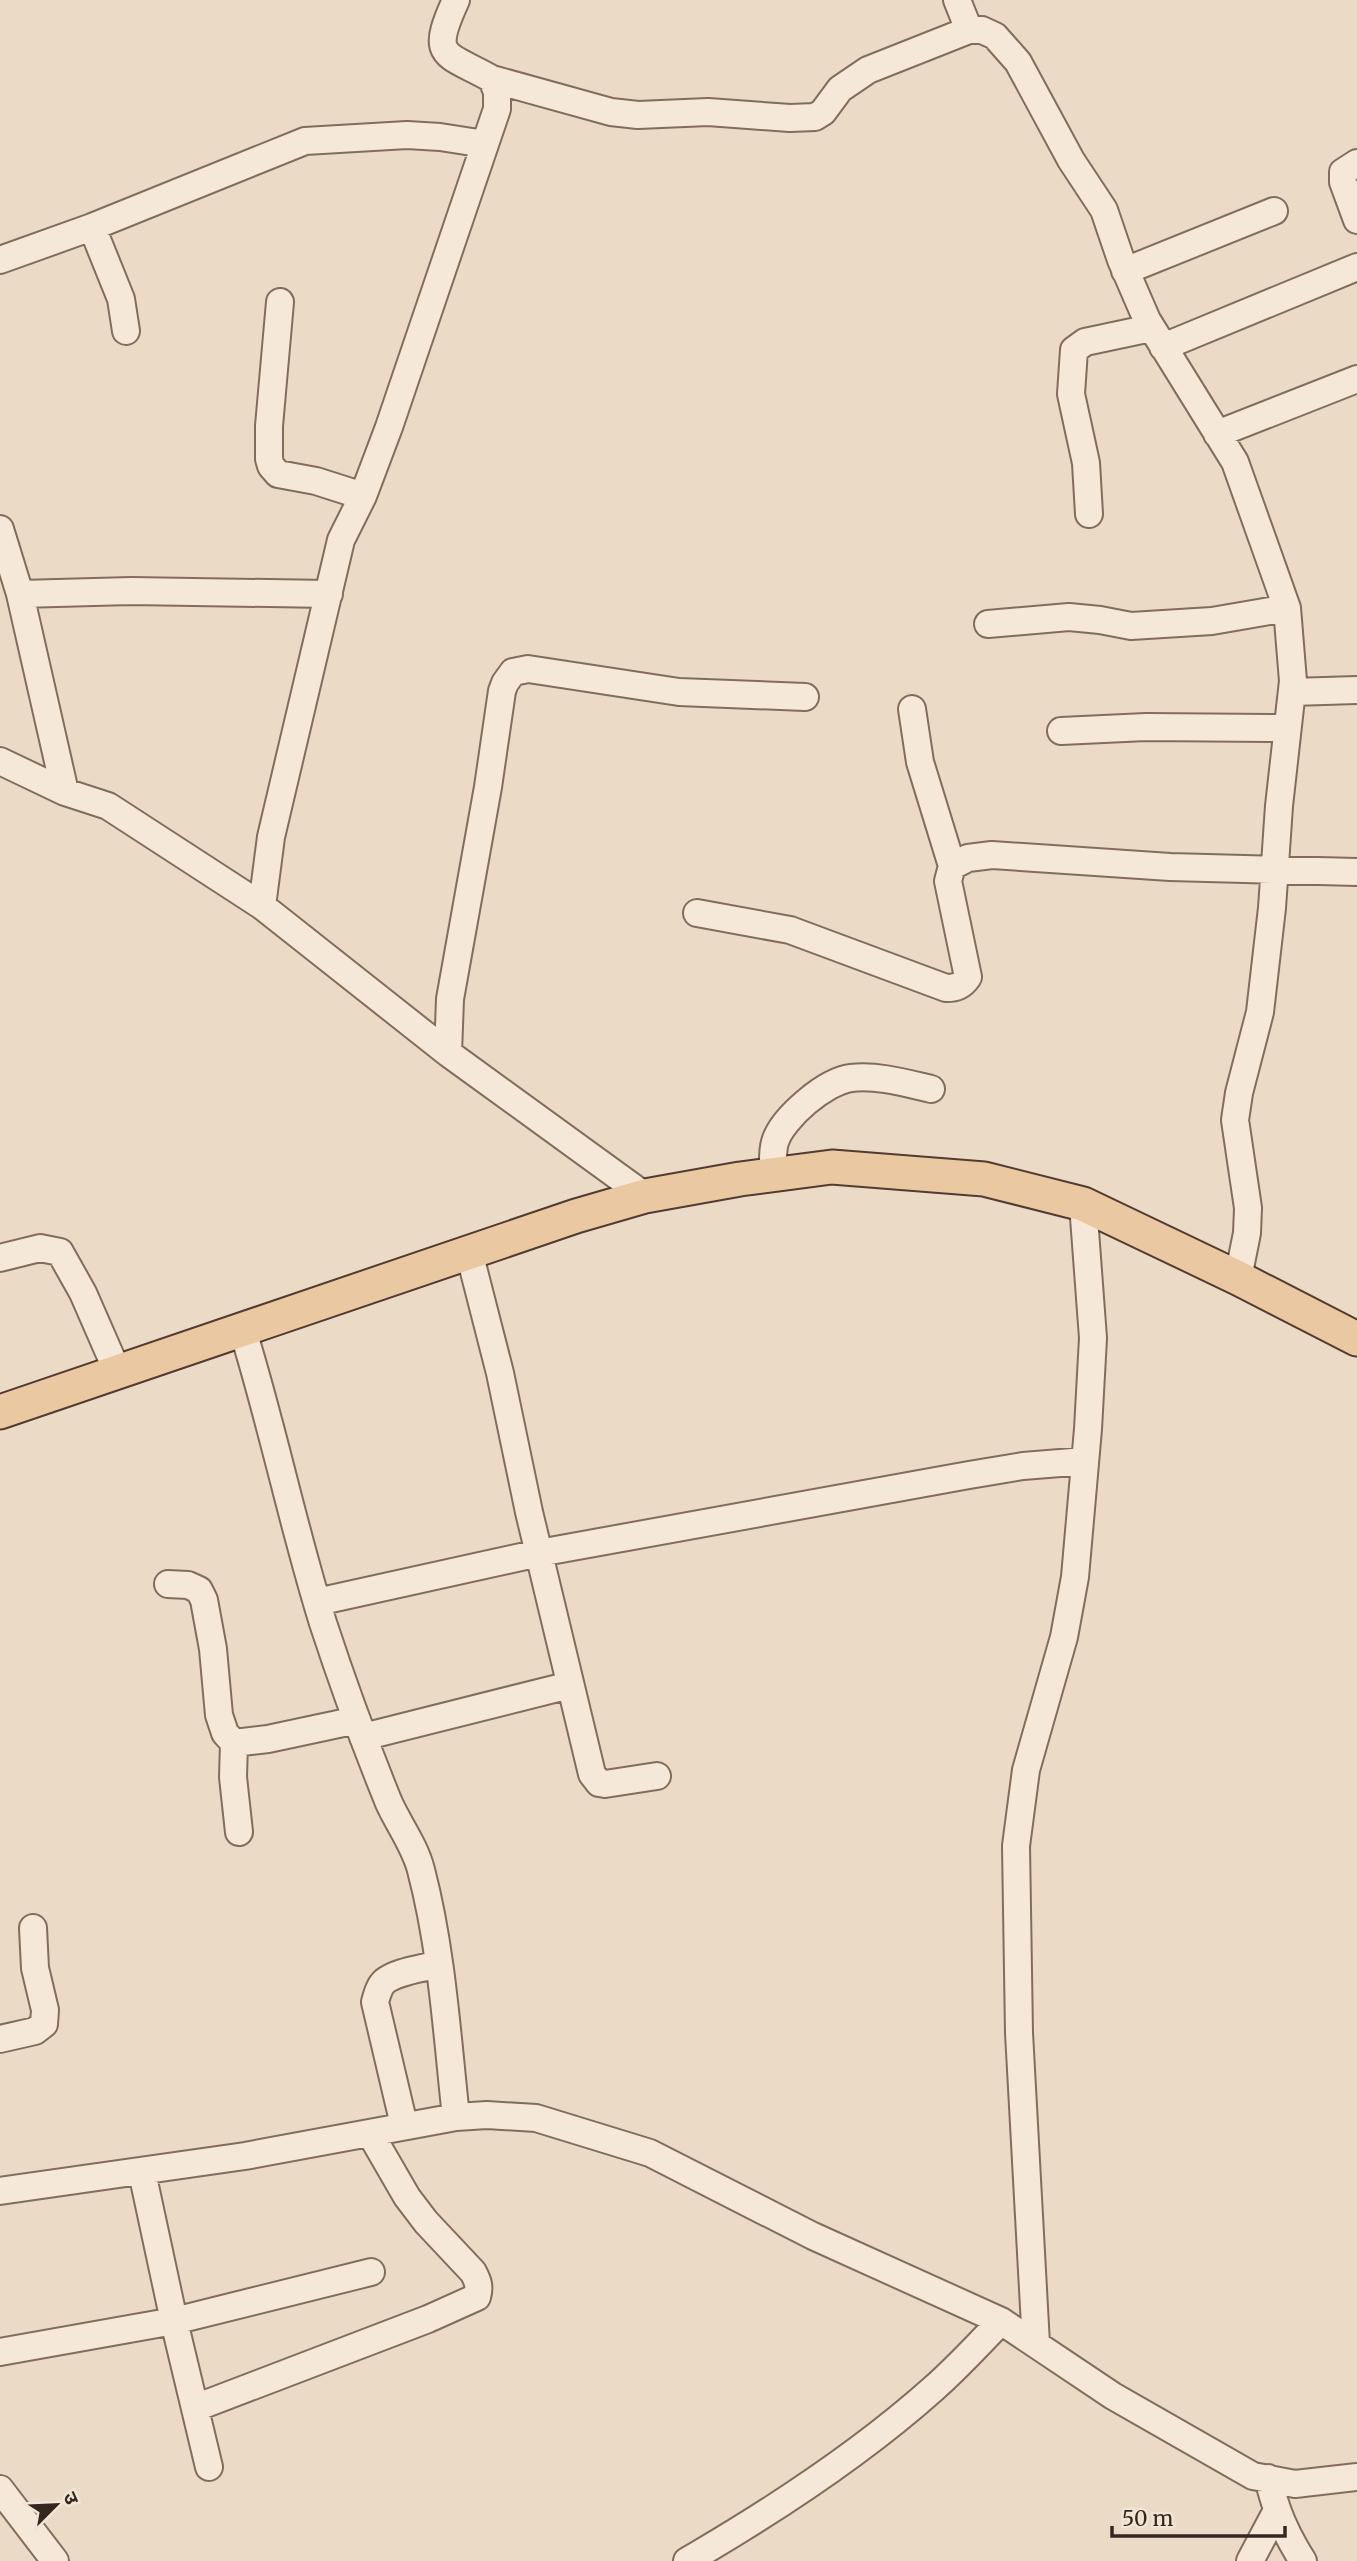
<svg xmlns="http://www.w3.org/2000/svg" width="1357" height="2561" viewBox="0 0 1357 2561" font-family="Merriweather,'Noto Sans Devanagari',serif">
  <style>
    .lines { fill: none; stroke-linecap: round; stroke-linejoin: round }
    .minor-casing { stroke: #846c5d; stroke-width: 30 }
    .major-casing { stroke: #523b31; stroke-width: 37 }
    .minor { stroke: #f6e8d8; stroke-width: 26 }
    .major { stroke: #eac8a1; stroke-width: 33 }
  </style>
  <rect width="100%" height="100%" fill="#eadac6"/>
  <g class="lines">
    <!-- minor casing -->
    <g class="minor-casing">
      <path id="minor" d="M957,0L969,30
        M492,79L611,112L638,115L708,112L790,118L815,117L823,112L840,89L868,70L969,30H982L995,36L1018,62L1071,160L1104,210L1121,260L1147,320L1235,462L1287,608L1293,681L1279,806L1272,908L1260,1012L1239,1093L1235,1120L1248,1208L1247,1233L1238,1278
        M1357,163L1343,172V182L1357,220
        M92,227L121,299L126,331
        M0,260L92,227L305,141L407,135L440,137L485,144
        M1125,271L1274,211
        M280,302L269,426V459L271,466L278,474L316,481L363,496
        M1163,347L1357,267
        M1217,434L1357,379
        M1089,514L1086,463L1071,394L1074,350L1085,342L1151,328
        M0,529L20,594L65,792
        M20,594L131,591L329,594
        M988,624L1069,617L1100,620L1131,626L1212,621L1287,608
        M1292,692L1357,690
        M912,709L920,762L952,866
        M1061,731L1146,727L1287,728
        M0,761L65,792L108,806L262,906L448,1053L645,1196
        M262,906L271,837L341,540L363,496L389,427L497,109V92L492,79C444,52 429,59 456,0
        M697,913L790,930L946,988C956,988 962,986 968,977L948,881L952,866L968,858L992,855L1170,867L1357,872
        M448,1053L450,999L488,787L502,691L505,683L513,672L528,669L679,692L805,697
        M773,1175C773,1165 772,1152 775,1142C782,1118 826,1081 851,1078C878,1075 905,1083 931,1089
        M469,1252L500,1373L529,1512L592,1774L599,1783L605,1784L657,1776
        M0,1258L40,1248L60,1252L83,1293L118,1373
        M243,1331C273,1428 293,1527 323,1623C343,1684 365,1744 389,1803C399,1825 415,1846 421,1870C442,1950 447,2035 456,2117
        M168,1584L188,1585L199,1590L204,1600L213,1649L219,1715L225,1733L234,1743L268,1739L357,1720
        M317,1602L539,1553L969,1475L1023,1466L1085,1461
        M363,1737L570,1685
        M234,1743L233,1777L239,1832
        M0,2039L35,2031L44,2024L45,2010L35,1968L33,1928
        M404,2125L375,2002C377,1995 379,1986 385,1981C398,1971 422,1969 438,1964
        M142,2172L174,2321L209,2467
        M0,2191L245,2156L456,2117L487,2115L536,2118L650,2153L813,2236L1001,2321L1113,2396L1253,2476L1295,2484L1357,2477
        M1036,2344L1019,2033L1016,1846L1026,1770L1064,1637L1075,1577L1088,1429L1093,1338L1083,1204
        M0,2352L174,2321L371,2272
        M195,2408L428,2319L477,2297C480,2287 478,2281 473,2272L426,2222L407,2197L370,2133
        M1268,2478C1276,2511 1285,2533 1303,2561
        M0,2489L55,2561
        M687,2561C773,2511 859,2455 933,2389C957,2368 979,2344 1001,2321
        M1250,2561L1276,2512"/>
    </g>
    <!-- major casing -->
    <g class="major-casing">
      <path id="major" d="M0,1412L576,1216L645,1196L740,1179L832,1167L984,1179L1083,1204L1238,1278L1357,1339"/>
    </g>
    <!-- minor -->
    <use href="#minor" class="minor"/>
    <!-- major -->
    <use href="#major" class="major"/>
  </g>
  <!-- north arrow -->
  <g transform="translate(56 2505) rotate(66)" stroke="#f2e5d4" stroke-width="5" paint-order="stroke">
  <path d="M0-5L12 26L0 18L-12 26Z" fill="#352720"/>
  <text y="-10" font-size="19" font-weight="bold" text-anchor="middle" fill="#352720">उ</text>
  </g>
  <!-- scale -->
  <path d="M1112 2526v10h173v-10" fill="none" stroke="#352720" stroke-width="3.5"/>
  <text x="1122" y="2526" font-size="21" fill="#352720" stroke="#f2e5d4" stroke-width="5" paint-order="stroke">50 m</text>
</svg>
